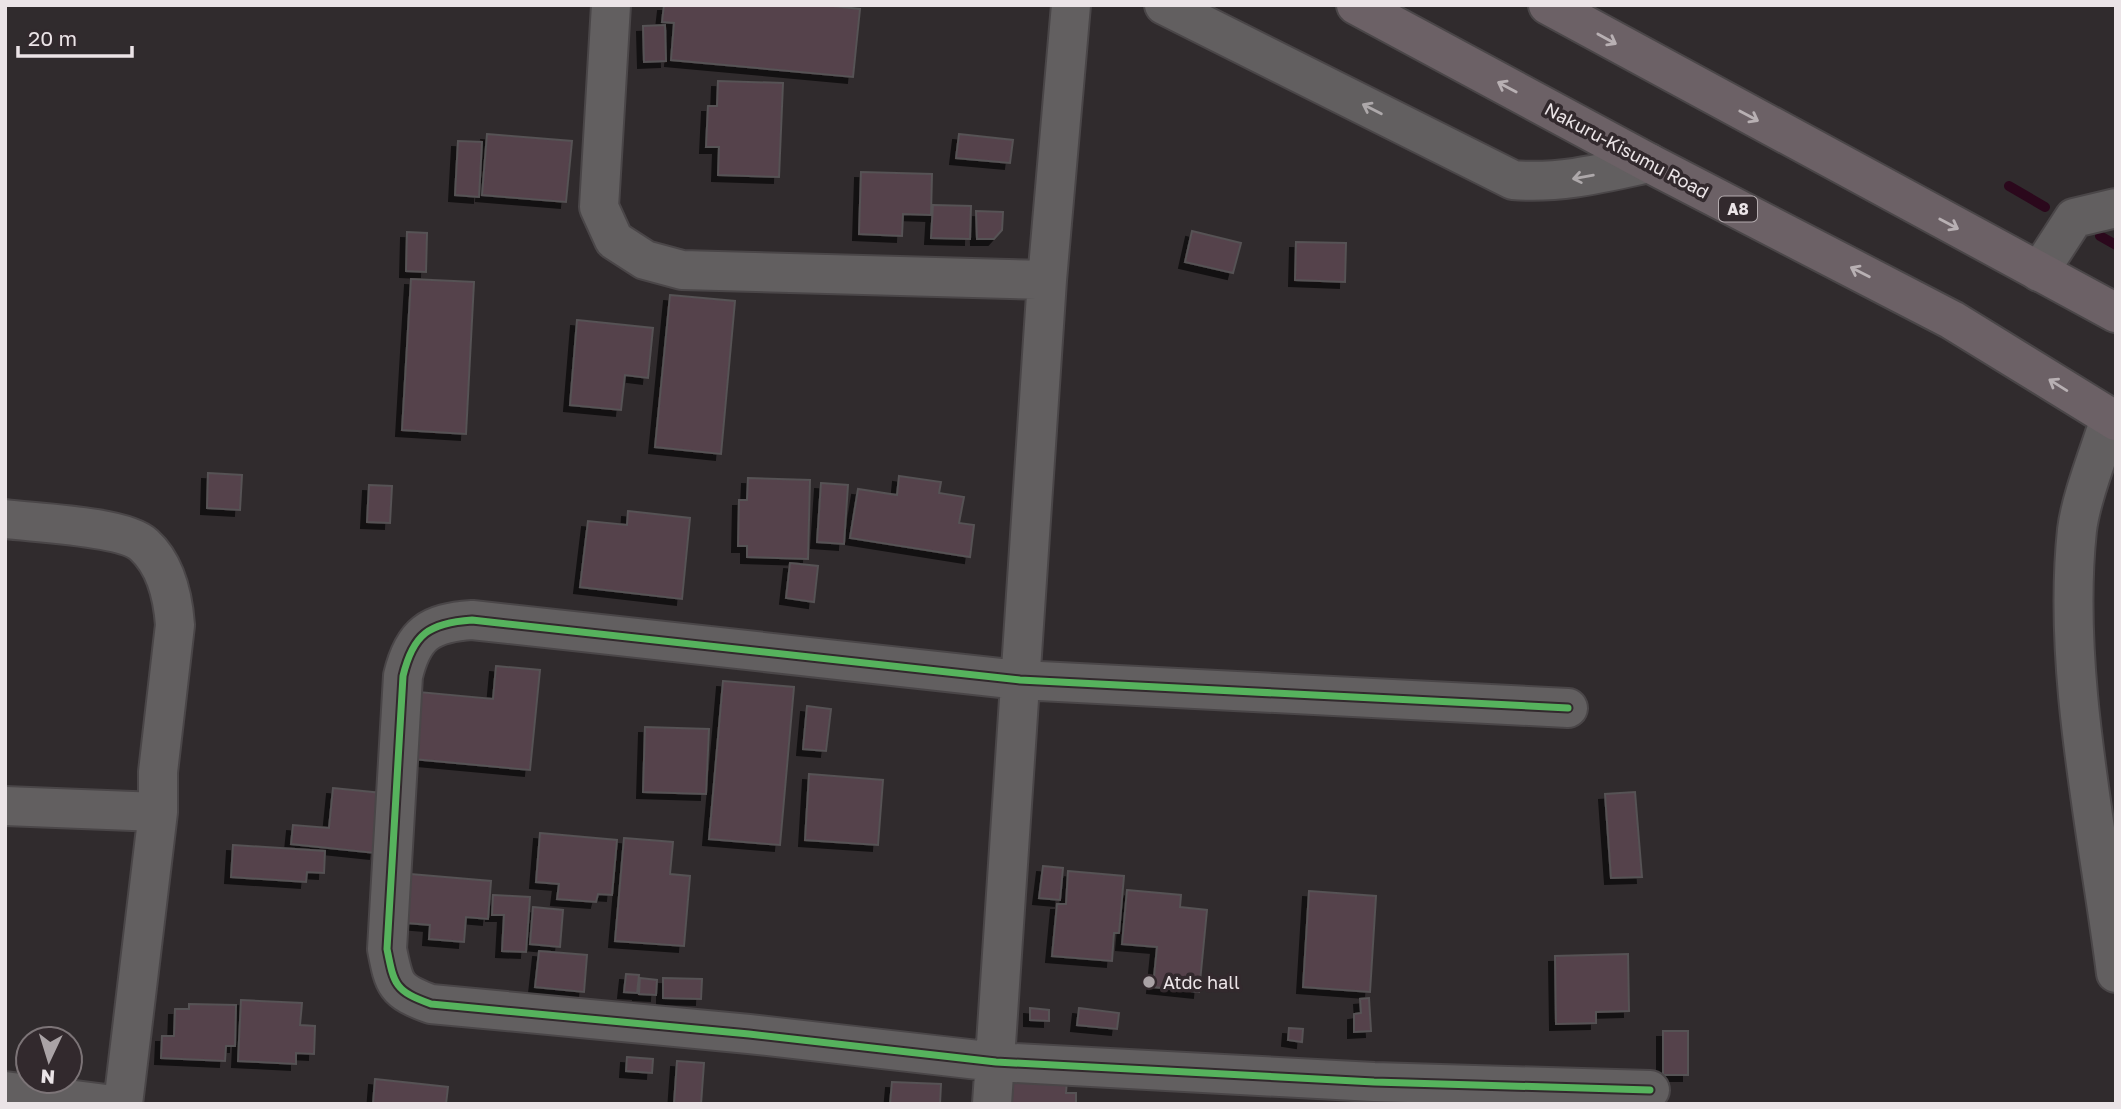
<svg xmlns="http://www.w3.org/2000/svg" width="2121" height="1109" viewBox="0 0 2121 1109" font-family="'Golos Text',sans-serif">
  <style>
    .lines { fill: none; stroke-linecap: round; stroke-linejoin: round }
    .stream { stroke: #2b081c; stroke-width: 10 }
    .building { fill: #54424c; stroke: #565254; stroke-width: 2; filter: url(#shadow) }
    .minor-casing { stroke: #4a4648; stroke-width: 42 }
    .highway-casing { stroke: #4a4648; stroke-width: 42 }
    .minor { stroke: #625f60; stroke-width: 38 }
    .highway { stroke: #6c6166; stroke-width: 38 }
    .cycleway-casing { stroke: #32292d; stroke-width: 11 }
    .cycleway { stroke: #56b35d; stroke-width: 7 }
    .oneway { stroke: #b8b0b3 }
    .oneway2 { stroke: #ada8aa }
    .poi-dot { fill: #aaa3a6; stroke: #32292d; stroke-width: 2.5 }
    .labels { text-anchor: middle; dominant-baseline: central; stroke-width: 7; stroke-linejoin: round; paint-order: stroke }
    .shield { fill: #32292d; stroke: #b4acaf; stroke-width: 2 }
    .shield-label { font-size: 16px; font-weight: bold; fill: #ebe4e7 }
    .street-label { font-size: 18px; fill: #ebe4e7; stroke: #32292d }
    .poi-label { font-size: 18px; fill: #ebe4e7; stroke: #32292d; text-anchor: start }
  </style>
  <defs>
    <filter id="shadow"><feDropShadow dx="-6" dy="6" stdDeviation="0" flood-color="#0009"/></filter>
  </defs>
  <rect width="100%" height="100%" fill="#302b2d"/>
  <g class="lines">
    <!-- stream -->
    <path class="stream" d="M2009,186L2045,207
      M2100,236L2116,245"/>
  </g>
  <!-- building -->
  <path class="building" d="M664,5H824L860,9L853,77L671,60L674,23L662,22Z
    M665,25L666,61L644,62L643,26Z
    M718,81L783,83L779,177L718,175L719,147H706L708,106H717Z
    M487,134L572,141L566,202L482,195Z
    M959,134L1013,140L1010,163L956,158Z
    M458,141L482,142L479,197L455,195Z
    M861,172L932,174L931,215L903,214L902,236L859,234Z
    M933,205L971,206L970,239L931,238Z
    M976,211L1003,212L1002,230L994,239H977Z
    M1192,231L1241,243L1233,273L1185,262Z
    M407,232L427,233L426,272L406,271Z
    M1296,242L1346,243L1345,282L1295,280Z
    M411,279L474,282L466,434L402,430Z
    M670,295L735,301L721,454L655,447Z
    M577,320L653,328L648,378L625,375L621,410L570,405Z
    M208,473L242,475L240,510L207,508Z
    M899,476L941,482L939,493L964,497L959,523L974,525L970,557L850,538L858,489L897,495Z
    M748,478L810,480L808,559L747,557V546H738L739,500H747Z
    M821,483L848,485L844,544L817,542Z
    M369,485L392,486L390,523L367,522Z
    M628,511L690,518L682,599L580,587L588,521L627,525Z
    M790,563L818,566L814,602L786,598Z
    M496,666L540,670L530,770L413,759L419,692L493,699Z
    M723,681L794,687L780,845L709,839Z
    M807,706L831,709L826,751L803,749Z
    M645,727L709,729L706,794L643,792Z
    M809,774L883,780L878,845L805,840Z
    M333,788L382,793L375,853L291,844L293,825L329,828Z
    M1635,792L1642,877L1611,878L1605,794Z
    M540,833L617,840L612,895L598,894L596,902L557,899L559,884L536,882Z
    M624,838L673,842L670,874L690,876L684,946L615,941Z
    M233,845L325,851L324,873L307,872L306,882L231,877Z
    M1043,866L1063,868L1060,900L1039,898Z
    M1068,871L1124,876L1119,933H1114L1112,961L1052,956L1057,904H1066Z
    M410,874L491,881L488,919L466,917L464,942L429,939L430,925L407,923Z
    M1127,890L1181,895L1180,907L1207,910L1199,992L1153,987L1157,947L1122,944Z
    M1309,891L1376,896L1370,992L1303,987Z
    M493,895L530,897L526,952L502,951L504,915H492Z
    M533,907L563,910L560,947L530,944Z
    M539,951L587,955L584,992L535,987Z
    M1628,954L1629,1011L1596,1012V1023L1556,1024L1555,956Z
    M626,974L639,975L637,993L624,992Z
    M640,978L657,980L656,995L639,994Z
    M663,978L702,979L701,999L663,998Z
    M1369,998L1371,1031L1354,1032V1014L1361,1013L1360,999Z
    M241,1000L302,1003L300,1025L315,1026L314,1054L296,1053V1064L238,1061Z
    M189,1004L236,1005L235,1046H226L225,1061L161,1058L162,1036H174L175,1009H189Z
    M1030,1008L1049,1010V1021L1030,1020Z
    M1079,1008L1119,1013L1117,1029L1077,1025Z
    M1289,1028L1303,1029L1302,1042L1288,1040Z
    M1663,1031H1688V1075H1663Z
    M627,1057L653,1059L652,1073L626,1071Z
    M677,1061L704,1063L701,1104H674Z
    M1007,1078L1067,1080L1066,1093H1076V1104H1006Z
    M375,1079L448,1087L446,1104H373Z
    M892,1082L941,1084L940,1104H890Z"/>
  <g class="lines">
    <!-- minor casing -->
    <g class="minor-casing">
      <path id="minor" d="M611,5L599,207L614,240L645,260L682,270L1047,280
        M1164,5L1513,180C1560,184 1603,173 1649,163
        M2039,272L2074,218L2116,208
        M2110,418C2100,451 2081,497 2077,530C2062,672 2098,831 2116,973
        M5,519C36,523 124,526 144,545C166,565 173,597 175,625L158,772V812L123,1104
        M1568,708L1020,680L472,620C429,623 413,634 403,676L387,949C394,985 395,991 431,1004L749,1034L996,1062L1374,1082L1650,1090
        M5,806L158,812
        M5,1091L106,1104
        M992,1104L1047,280L1071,5"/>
    </g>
    <!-- highway casing -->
    <g class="highway-casing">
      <path id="highway" d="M1356,5L1649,163L1952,320L2116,421
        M1548,5L2116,313"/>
    </g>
    <!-- minor -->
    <use href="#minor" class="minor"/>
    <!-- highway -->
    <use href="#highway" class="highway"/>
    <!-- cycleway casing -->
    <g class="cycleway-casing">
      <path id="cycleway" d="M1568,708L1020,680L472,620C429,623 413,634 403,676L387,949C394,985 395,991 431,1004L749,1034L996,1062L1374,1082L1650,1090"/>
    </g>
    <!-- cycleway -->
    <use href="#cycleway" class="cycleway"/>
  </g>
  <!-- one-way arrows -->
  <defs><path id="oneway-shaft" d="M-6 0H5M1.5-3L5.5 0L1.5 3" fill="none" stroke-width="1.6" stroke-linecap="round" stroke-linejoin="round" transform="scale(1.75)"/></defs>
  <g class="oneway">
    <use href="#oneway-shaft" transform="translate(1607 39) rotate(29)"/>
    <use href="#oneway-shaft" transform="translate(1507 87) rotate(-152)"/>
    <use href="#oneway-shaft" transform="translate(1749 116) rotate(28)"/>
    <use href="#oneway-shaft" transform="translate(1949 224) rotate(28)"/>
    <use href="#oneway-shaft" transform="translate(1860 272) rotate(-153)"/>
    <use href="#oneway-shaft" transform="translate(2058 385) rotate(-148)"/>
  </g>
  <g class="oneway2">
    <use href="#oneway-shaft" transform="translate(1372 109) rotate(-153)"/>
    <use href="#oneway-shaft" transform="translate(1583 177) rotate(170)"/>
  </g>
  <!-- markers -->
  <circle class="poi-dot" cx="1149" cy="982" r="7"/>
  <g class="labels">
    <!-- shield labels -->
    <rect class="shield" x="1719" y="196.5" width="38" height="25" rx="5"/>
    <g class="shield-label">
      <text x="1738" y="209">A8</text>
    </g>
    <!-- street labels -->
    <g class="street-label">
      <text transform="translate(1627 150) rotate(28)">Nakuru-Kisumu Road</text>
    </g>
    <!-- poi labels -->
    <g class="poi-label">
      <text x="1163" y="982">Atdc hall</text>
    </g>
  </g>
  <!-- border -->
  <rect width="2121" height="1109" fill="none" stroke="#ebe4e7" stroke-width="14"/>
  <!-- north arrow -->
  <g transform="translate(49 1060) rotate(184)"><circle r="33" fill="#32292d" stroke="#7c7477" stroke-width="2"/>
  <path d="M0-5L12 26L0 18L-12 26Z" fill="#aaa3a6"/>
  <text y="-10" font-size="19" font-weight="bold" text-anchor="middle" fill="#ebe4e7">N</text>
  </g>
  <!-- scale -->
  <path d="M18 46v10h114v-10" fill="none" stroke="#ebe4e7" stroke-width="3.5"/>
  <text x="28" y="46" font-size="21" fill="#ebe4e7" stroke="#32292d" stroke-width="5" paint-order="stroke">20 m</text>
</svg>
